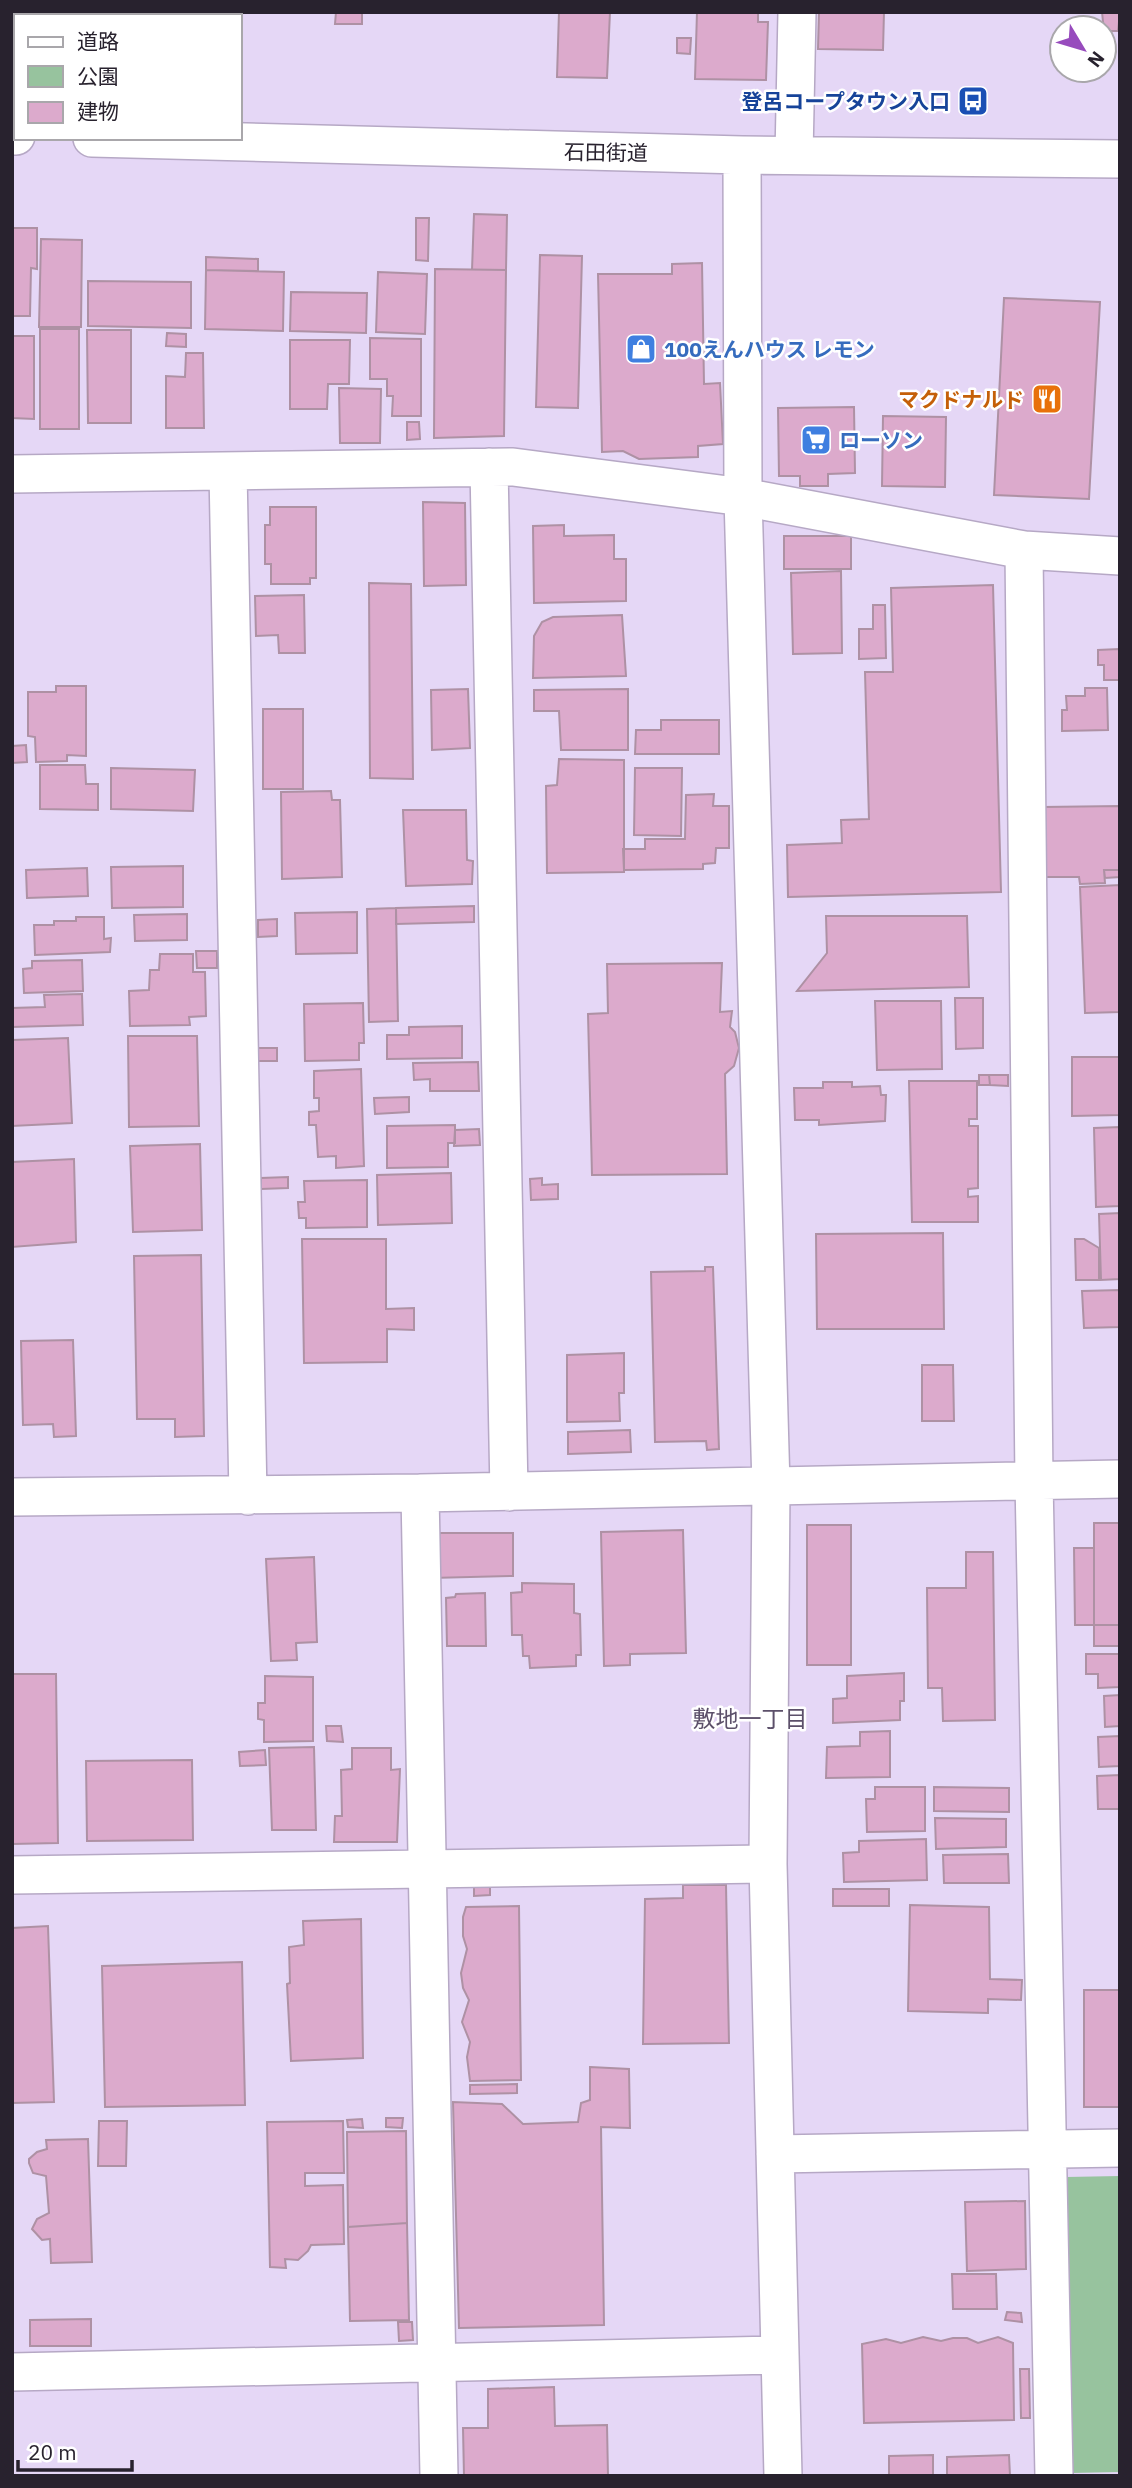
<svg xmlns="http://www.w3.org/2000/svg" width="1132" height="2488" viewBox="0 0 1132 2488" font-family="'IBM Plex Sans','Noto Sans JP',sans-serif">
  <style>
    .green { fill: #97c39e }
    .building { fill: #dcaacc; stroke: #ae91a4; stroke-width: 2 }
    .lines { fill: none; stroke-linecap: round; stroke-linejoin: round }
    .minor-casing { stroke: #b6a8c5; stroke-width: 40 }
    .minor { stroke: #fff; stroke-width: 37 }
    .labels { text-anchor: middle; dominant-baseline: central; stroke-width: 5; stroke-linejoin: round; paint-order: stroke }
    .transit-label { font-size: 21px; font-weight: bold; fill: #164399; stroke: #fff; text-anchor: end }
    .street-label { font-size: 21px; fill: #28222e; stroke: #fff }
    .shop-label { font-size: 21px; font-weight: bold; fill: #366cbe; stroke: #fff; text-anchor: start }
    .food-label { font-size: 21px; font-weight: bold; fill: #c56008; stroke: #fff; text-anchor: end }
    .neighbourhood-label { font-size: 23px; fill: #5c506a; stroke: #fff }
  </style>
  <rect width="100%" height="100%" fill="#e5d7f6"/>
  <!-- green -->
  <path class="green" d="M1120,2176V2472L1071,2473L1066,2177Z"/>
  <!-- building -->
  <path class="building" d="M54,12H149V16H54Z
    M336,12H362V24H335Z
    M559,12H610L607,78L557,77Z
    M697,12H758V22H768L766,80L695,79Z
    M819,12H884L883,50L818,49Z
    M1102,12H1120L1118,31H1104Z
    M677,38H691L690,54L677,53Z
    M474,214L507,215L506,270H472Z
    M416,218H429L428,261L416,260Z
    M12,228H37V269L31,268L30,316H12Z
    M41,239L82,240L81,327H39Z
    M540,255L582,256L578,408L536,407Z
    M206,257L258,259V271L206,270Z
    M702,263L704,384L720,383L723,444L698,446V457L639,459L623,451L602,452L598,274H672V264Z
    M435,269L506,270L504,436L434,438Z
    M206,270L284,272L283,331L205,329Z
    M378,272L427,274L425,334L376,332Z
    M88,281L191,282V328L88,326Z
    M291,292L367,293L366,333L290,331Z
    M1004,298L1100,302L1089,499L994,495Z
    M40,329H79V429H40Z
    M87,330H131V423H88Z
    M167,333L186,334V347L166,346Z
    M12,336H34V419L12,418Z
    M370,338L421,339V416H392L393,396H387V379H370Z
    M290,340H350L349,384H328L327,409H290Z
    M186,353H203L204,428H166V376L185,377Z
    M339,388L381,389L380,443H340Z
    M854,407L855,473L828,474V486H800V476H779L778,408Z
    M883,416L946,417L945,487L882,486Z
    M407,422H419L420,439L407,440Z
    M423,502L465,503L466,585L424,586Z
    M270,507H316V578H310V584H271V564H265V525H270Z
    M564,525V536L614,535V559H626V601L534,603L533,526Z
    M784,536H851V569H784Z
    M841,571L842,653L793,654L791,573Z
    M369,583L411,584L413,779L370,778Z
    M993,585L1001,892L788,897L787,845L842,843L841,820L869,819L865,672H893L891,588Z
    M304,595L305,653H279L278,635L256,636L255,596Z
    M873,605H885L886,658L859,659V629H873Z
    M622,615L626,676L533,678L534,636L542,622L553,617Z
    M1119,649L1120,680H1104V665H1098V650Z
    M56,686H86V756L67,755V761L36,762L35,737L28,736V692H56Z
    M1085,688H1107L1108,730L1062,731V710H1067L1066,696H1085Z
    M468,689L470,748L432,750L431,690Z
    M628,689V750H561L559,711H534V690Z
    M263,709H303V789H263Z
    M661,720H719V754H635L636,730H661Z
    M26,745L27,762L12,763V746Z
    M559,759L624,760V872L547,873L546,786L557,785Z
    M40,765H85L86,784H98V810L40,809Z
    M111,768L195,770L193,811L111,809Z
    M635,768H682L681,836L634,835Z
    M331,791L332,800H340L342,877L282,879L281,792Z
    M714,794L713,806H729V848H716L715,863L703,864V869L624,870L623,849H645V839H685L686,795Z
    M1120,806V870H1104L1105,883L1080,884L1079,877H1044L1043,807Z
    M403,810H466L467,860L473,861L472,884L406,886Z
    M183,866V907L112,908L111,867Z
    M87,868L88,896L27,898L26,870Z
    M1104,870H1120V877L1105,878Z
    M1120,885V1012L1085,1013L1080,887Z
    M474,906V922L396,924V908Z
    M396,908L398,1021L369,1022L367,909Z
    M357,912V953L296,954L295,913Z
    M187,914V940L135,941L134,915Z
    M826,916H967L969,987L797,991L827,953Z
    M76,917H104V939L111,938L110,952L35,955L34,925H54V921H76Z
    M277,919V936L258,937V920Z
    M196,951H217V968H197Z
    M160,954H193V972H205L206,1016L189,1017L190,1025L130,1026L129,991L149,990L150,970H159Z
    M82,960L83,991L24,993L23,969L32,968V961Z
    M722,963L720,1012L732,1011L730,1027L735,1032L739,1048L734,1066L725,1074L727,1174L592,1175L588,1014L608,1013L607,964Z
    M82,994L83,1025L12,1027V1008L45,1007L44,995Z
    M955,998H983V1048L956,1049Z
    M875,1001H941L942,1069L877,1070Z
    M363,1003L364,1043H359V1060L305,1061L304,1004Z
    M462,1026V1058L387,1059V1035H409V1027Z
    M128,1036H197L199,1126L129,1127Z
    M68,1038L72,1123L12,1126V1040Z
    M251,1048H277V1061H253Z
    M1072,1057H1120V1115L1072,1116Z
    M478,1062L479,1091H430V1079L414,1080L413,1063Z
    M361,1069L364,1166L336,1168V1156L318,1157L316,1125H309V1112L319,1111V1098H314V1071Z
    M979,1075H989L990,1085H979Z
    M989,1075H1008V1086L990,1085Z
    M909,1081H977V1119H969V1126H978V1188L968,1189V1197L978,1196V1222H912Z
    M823,1082H852V1087L880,1086L881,1095H886L885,1121L819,1125V1120H795L794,1088H823Z
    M409,1097V1112L375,1114L374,1098Z
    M455,1125V1143H448V1167L387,1168V1126Z
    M1120,1127V1206L1096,1207L1094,1128Z
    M479,1129L480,1145L454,1146L455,1130Z
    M200,1144L202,1230L133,1232L130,1146Z
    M74,1159L76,1242L12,1247V1162Z
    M451,1173L452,1223L378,1225L377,1175Z
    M288,1177V1188L261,1189V1178Z
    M542,1178V1185L558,1184V1199L531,1200L530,1179Z
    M367,1180V1227L306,1228V1218H299L298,1202H305L304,1181Z
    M1120,1213V1279L1101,1280L1099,1214Z
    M943,1233L944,1329H817L816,1234Z
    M302,1239H386V1309L414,1308V1330L387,1329V1362L304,1363Z
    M1075,1239H1084L1099,1248V1280H1076Z
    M201,1255L204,1436L175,1437V1419H137L134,1256Z
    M705,1267H713L719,1449L707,1450L706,1441L655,1442L651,1272L705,1271Z
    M1120,1290V1327L1084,1328L1082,1291Z
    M73,1340L76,1436L54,1437L53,1424L23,1425L21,1341Z
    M624,1353V1393H619L620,1421L567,1422V1355Z
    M922,1365H953L954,1421H922Z
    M630,1430L631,1452L568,1454V1432Z
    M1094,1523H1120V1625H1094Z
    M807,1525H851V1665H807Z
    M683,1530L686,1653L630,1654V1665L604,1666L601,1532Z
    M431,1533H513V1576L431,1578Z
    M1074,1548H1094V1625H1075Z
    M966,1552H993L995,1720L943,1721L942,1688H928L927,1588H966Z
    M314,1557L317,1642L296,1643L297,1660L271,1661L266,1559Z
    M522,1583L574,1584V1613L580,1614L581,1655H576V1666L530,1668L529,1656H523L522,1635H512L511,1593L522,1592Z
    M485,1593L486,1646H447L446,1598L455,1597L456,1594Z
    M1094,1625H1120V1646H1094Z
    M1086,1654H1120V1687L1098,1688V1674H1086Z
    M904,1673V1701H900V1720L833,1723V1699L847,1698V1676Z
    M12,1674H56L58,1843L12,1844Z
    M265,1676L313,1677V1741L264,1742V1720L258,1719V1703H265Z
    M1120,1695V1726L1105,1727L1104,1696Z
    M326,1726H341L343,1742L327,1741Z
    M890,1731V1777L826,1778L827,1747L860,1746V1732Z
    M1120,1736V1766L1099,1767L1098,1737Z
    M314,1747L316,1830H272L269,1748Z
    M352,1748H391V1770L400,1769L397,1842H334L335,1816H342L341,1770L352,1769Z
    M265,1750L266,1765L240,1766L239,1752Z
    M192,1760L193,1840L87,1841L86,1761Z
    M1120,1775V1809H1098L1097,1776Z
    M875,1787H925V1831L867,1832L866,1799H875Z
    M934,1787L1009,1788V1812L934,1811Z
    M935,1818L1006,1819V1847L936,1849Z
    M926,1839L927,1880L844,1882L843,1853L859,1852V1841Z
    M1008,1854L1009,1883H944L943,1855Z
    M490,1883V1895L474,1896V1884Z
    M683,1885H726L729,2043L643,2044L645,1899L683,1898Z
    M833,1889H889V1906H833Z
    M910,1905L989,1907L990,1979L1022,1980L1021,2000L988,1999V2013L908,2011Z
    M519,1906L521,2080L470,2081L467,2057L470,2042L462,2022L469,2000L463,1988L461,1973L467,1949L463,1936V1917L466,1907Z
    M361,1919L363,2058L291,2061L287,1984L290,1983L289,1947L304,1945L303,1921Z
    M48,1926L54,2102L12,2103V1928Z
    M242,1962L245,2105L105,2107L102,1966Z
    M1084,1990H1120V2107H1084Z
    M590,2067L629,2069L630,2128L601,2127L604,2325L459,2328L453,2102L502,2104L523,2124L578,2122L581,2103L590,2100Z
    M517,2084V2093L470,2094V2085Z
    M386,2118H403L402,2128L386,2127Z
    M362,2119L363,2128L348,2127L347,2120Z
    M99,2121H127L126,2166H98Z
    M343,2121L344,2173H305V2186L343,2185L344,2244L311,2245L308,2251L298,2260L285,2259L286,2268L270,2267L267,2122Z
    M406,2131L407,2223L348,2227L347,2132Z
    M88,2139L92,2262L51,2263L50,2239L42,2240L32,2229L37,2219L49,2213L46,2176L33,2173L29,2163V2159L37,2152L47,2149L46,2140Z
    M1025,2201L1026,2269L967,2271L965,2202Z
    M407,2223L409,2320L350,2321L348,2227Z
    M952,2274H996L997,2309H953Z
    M1007,2312L1021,2313L1022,2322L1005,2320Z
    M91,2319V2346H30V2320Z
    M398,2322H412L413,2340L399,2341Z
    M923,2337L941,2341L953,2338H967L978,2343L998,2337L1013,2343L1014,2420L864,2423L862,2344L886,2339L901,2343Z
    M1020,2369H1029L1030,2418H1021Z
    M554,2387L555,2426L607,2425L608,2476H464L463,2428H488V2389Z
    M933,2455V2476H889V2456Z
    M1009,2455L1010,2476H947V2457Z"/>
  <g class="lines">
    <!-- minor casing -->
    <g class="minor-casing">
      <path id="minor" d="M12,136H16
        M92,138L742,155L1120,159
        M742,155L743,497L771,1486L768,1864L783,2476
        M794,155L797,12
        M489,467L509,1492
        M228,471L248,1496
        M12,474L513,467L743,497L1024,550L1120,556
        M1024,550L1034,1481L1054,2476
        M420,1493L439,2476
        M12,1497L420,1493L1120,1479
        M12,1875L768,1864
        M775,2154L1120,2148
        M12,2372L779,2355"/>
    </g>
    <!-- minor -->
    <use href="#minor" class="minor"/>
  </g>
  <!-- icons -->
  <defs>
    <g id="bus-square" transform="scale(1.575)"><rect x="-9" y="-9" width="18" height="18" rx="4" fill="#1a4fb4" stroke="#fff"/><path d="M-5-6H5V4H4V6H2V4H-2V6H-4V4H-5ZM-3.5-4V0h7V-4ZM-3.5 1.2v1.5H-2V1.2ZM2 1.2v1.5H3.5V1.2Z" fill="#fff"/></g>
    <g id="shop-square" transform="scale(1.575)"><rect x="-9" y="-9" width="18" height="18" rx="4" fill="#3f7fe0" stroke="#fff"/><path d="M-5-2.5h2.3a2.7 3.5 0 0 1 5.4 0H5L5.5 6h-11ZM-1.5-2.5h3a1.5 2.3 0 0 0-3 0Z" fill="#fff"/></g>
    <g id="restaurant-square" transform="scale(1.575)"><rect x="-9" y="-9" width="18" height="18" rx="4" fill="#e8710a" stroke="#fff"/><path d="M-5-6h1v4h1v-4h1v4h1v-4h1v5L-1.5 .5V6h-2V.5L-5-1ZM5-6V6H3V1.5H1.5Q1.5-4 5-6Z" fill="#fff"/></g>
    <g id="supermarket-square" transform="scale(1.575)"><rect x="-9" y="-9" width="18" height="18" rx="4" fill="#3f7fe0" stroke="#fff"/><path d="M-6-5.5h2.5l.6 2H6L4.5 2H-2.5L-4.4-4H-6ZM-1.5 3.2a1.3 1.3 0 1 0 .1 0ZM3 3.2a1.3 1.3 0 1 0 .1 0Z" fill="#fff"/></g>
  </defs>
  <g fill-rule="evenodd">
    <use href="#bus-square" x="973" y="101"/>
    <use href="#shop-square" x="641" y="349"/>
    <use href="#restaurant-square" x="1047" y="399"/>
    <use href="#supermarket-square" x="816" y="440"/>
  </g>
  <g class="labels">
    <!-- transit labels -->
    <g class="transit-label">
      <text x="950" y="101">登呂コープタウン入口</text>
    </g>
    <!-- street labels -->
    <g class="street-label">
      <text transform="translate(606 152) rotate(1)">石田街道</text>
    </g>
    <!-- shop labels -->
    <g class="shop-label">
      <text x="664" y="349">100えんハウス レモン</text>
      <text x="839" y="440">ローソン</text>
    </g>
    <!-- food labels -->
    <g class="food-label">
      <text x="1024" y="399">マクドナルド</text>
    </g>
    <!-- neighbourhood labels -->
    <g class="neighbourhood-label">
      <text x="750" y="1718">敷地一丁目</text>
    </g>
  </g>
  <!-- border -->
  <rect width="1132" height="2488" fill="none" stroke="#28222e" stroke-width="28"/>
  <!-- legend -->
  <rect x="14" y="14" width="228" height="126" fill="#ffffff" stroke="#a9a7ab" stroke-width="2"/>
  <rect x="28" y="37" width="35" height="10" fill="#ffffff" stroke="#a9a7ab" stroke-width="2"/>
  <text x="77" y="49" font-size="21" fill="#28222e">道路</text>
  <rect x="28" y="66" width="35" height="21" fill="#97c39e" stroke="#a9a7ab" stroke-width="2"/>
  <text x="77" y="84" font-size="21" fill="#28222e">公園</text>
  <rect x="28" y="102" width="35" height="21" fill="#dcaacc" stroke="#a9a7ab" stroke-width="2"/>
  <text x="77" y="119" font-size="21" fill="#28222e">建物</text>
  <!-- north arrow -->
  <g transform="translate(1083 49) rotate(128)"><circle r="33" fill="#ffffff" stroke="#a9a7ab" stroke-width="2"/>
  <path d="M0-5L12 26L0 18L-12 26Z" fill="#974bbd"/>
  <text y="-10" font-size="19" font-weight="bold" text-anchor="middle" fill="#28222e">N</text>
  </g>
  <!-- scale -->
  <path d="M18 2460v10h114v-10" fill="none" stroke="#28222e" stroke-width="3.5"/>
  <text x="28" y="2460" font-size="21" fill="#28222e" stroke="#ffffff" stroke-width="5" paint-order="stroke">20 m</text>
</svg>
